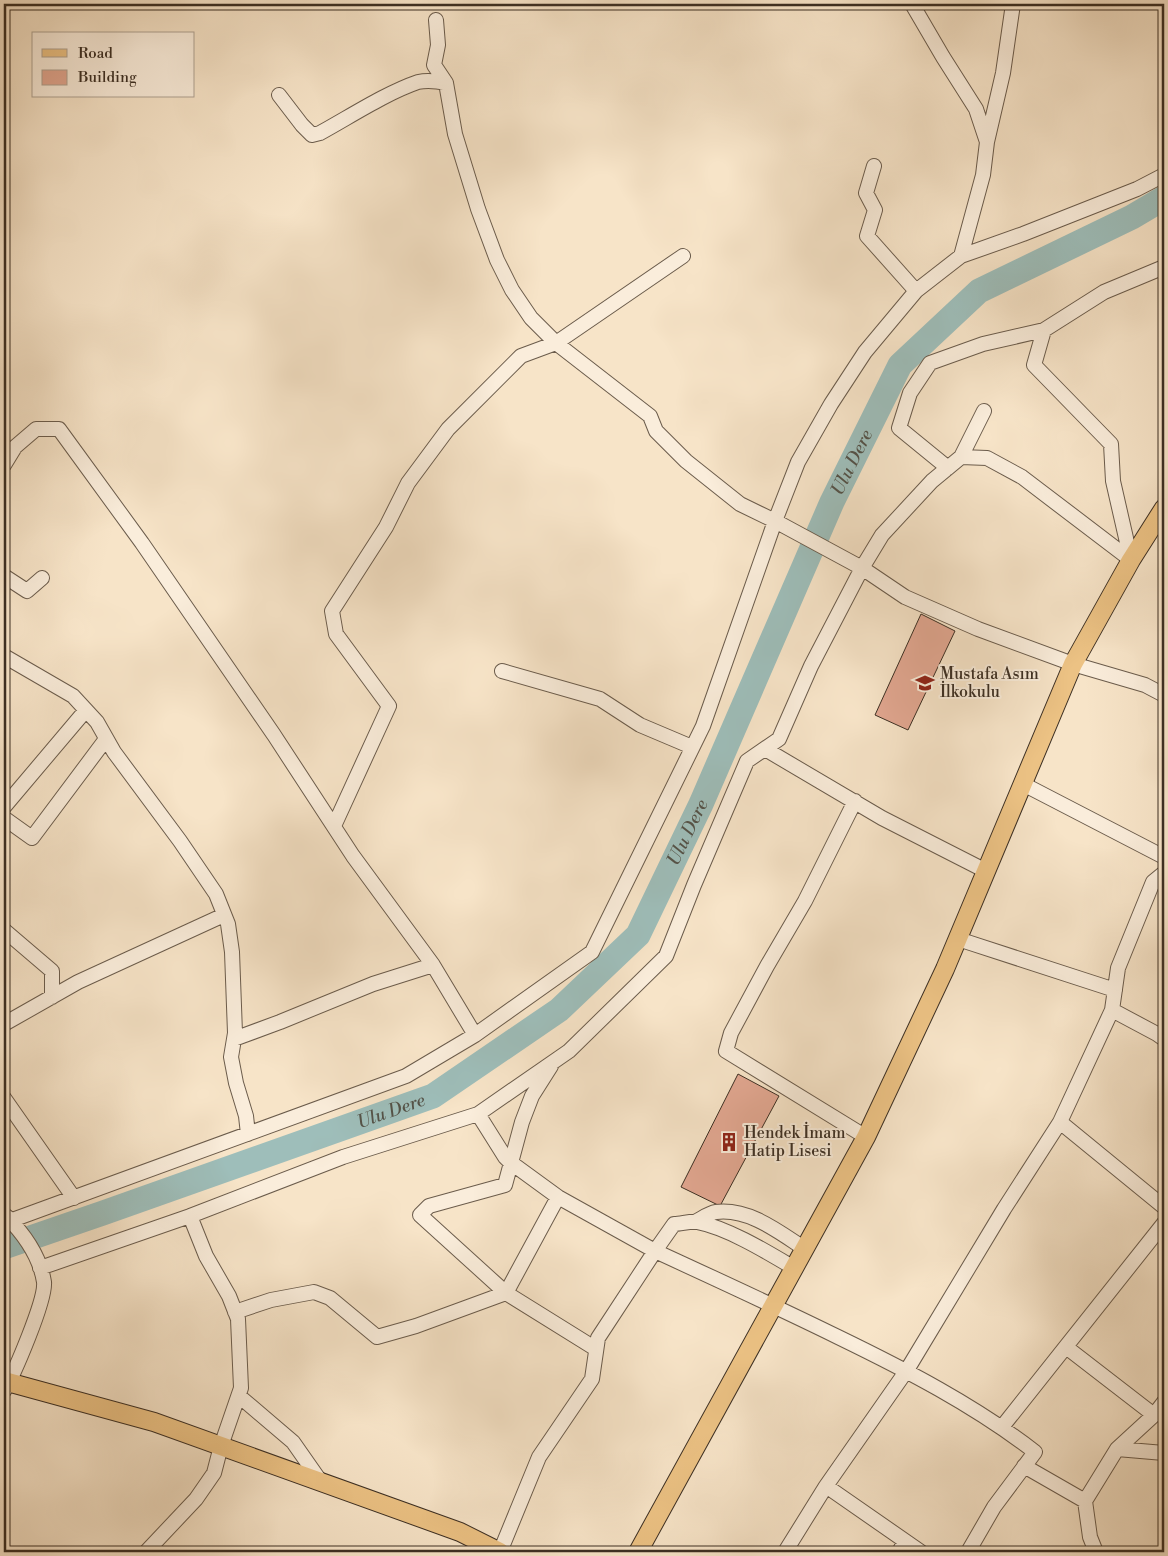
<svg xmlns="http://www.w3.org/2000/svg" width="1168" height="1556" viewBox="0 0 1168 1556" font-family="'Libre Bodoni',serif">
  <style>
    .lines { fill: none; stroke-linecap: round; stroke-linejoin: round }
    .river { stroke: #9ebeba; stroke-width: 25 }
    .building { fill: #e2a791; stroke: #3c2f23 }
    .minor-casing { stroke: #6b5c4c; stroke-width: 16 }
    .major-casing { stroke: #3c2f23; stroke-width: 20 }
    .minor { stroke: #faeddb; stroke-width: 14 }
    .major { stroke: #ecc284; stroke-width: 18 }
    .labels { text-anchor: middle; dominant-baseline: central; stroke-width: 4; stroke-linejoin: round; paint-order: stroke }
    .poi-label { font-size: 16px; fill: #3c2f23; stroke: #faeddb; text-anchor: start }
    .water-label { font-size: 18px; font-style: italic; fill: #545349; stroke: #faeddb }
  </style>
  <rect width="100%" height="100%" fill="#f7e4c8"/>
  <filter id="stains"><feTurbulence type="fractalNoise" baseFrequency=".004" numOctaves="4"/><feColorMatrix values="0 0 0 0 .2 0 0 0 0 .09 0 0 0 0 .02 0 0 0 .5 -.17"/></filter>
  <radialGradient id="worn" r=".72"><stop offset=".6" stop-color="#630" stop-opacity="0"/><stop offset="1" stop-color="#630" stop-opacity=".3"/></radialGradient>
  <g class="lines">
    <!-- river -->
    <path class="river" id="s1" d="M4,1247L103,1213L433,1096L559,1010L638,935L701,804L832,502L900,365L979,291L1132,217L1164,198"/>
  </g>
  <!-- building -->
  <path class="building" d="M921,614L955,631L908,730L875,715Z
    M738,1074L779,1096L720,1206L681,1187Z"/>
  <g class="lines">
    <!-- minor casing -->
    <g class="minor-casing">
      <path id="minor" d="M912,4L943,57L976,109L987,142L983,175L961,256
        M436,20L438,45L434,65L446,83L455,134L478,209L497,260L512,290L531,318L556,343L650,416L656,431L686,461L740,504L775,521L798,462L831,404L865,352L916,291L961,256L1023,234L1137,189L1164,175
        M279,95L302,125L312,135L320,133C351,116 386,93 418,82C428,80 436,81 446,83
        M987,142L1003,73L1013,4
        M874,166L866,193L875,210L867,236L916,291
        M961,457L984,411
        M4,465L15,447L36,429H59L142,543L274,735L353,856L433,965
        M948,468L899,428L910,393L930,363L983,344L1044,330
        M1131,560L1113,481L1111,444L1034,365L1044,330L1104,292L1164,267
        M4,576L27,591L42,578
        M4,656L73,696L97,722L114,752L180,841L216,894L228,924L232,952L235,1033L231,1057L236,1083L246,1116L248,1134
        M502,671L600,699L640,725L692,747
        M765,749L882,818L986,871
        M1023,784L1164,857
        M855,801L805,901L767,966L731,1033L726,1051L866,1137
        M4,807L86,710
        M4,818L32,838L106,739
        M334,826L389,706L336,634L332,611L386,527L408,483L448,429L521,356L556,343L683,256
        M4,930L52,971V997
        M958,939L1115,990
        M1112,1010L1157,1034L1164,1039
        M4,1024L78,982L224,915
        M234,1039L280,1022L373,984L433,965L475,1035
        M551,1066L532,1096L522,1122L505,1185L429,1206L420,1215L506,1293L558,1197
        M4,1098L74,1198
        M1060,1122L1164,1207
        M695,1222C701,1219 709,1213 716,1212C749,1208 779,1232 805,1249
        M4,1223L406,1076L475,1035L592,952L703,726L775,521L862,568L882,535L932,481L961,457L987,458L1022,477L1131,560
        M40,1268L190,1216L343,1157L478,1114
        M794,1268C767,1252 728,1228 697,1222C690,1221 681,1224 674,1224L655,1251L558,1197L510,1162L505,1157L478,1114L569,1051L666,956L694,885L747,761L779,739L811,666L862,568L905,597L978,629L1073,664L1145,685L1164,695
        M235,1312L271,1300L314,1292L330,1298L377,1337L416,1326L506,1293L596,1349
        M1066,1347L1154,1415
        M4,1391C14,1374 46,1300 44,1282C40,1257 24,1234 6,1216
        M239,1396L293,1442L321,1482
        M1002,1427L1164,1223
        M1117,1449L1164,1453
        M1024,1466L1085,1501L1090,1537L1096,1552
        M826,1486L921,1552
        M1085,1501L1117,1449L1154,1415L1164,1402
        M146,1552L196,1499L214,1473L221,1446L241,1388L238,1319L229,1296L206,1256L190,1216
        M500,1552L539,1457L592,1379L598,1338L655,1251C716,1279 777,1307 838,1337C906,1370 974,1405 1035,1452L994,1507L968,1552
        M785,1552L826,1486L907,1370L1004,1209L1060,1122L1112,1010L1118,968L1153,882L1164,873
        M899,1552L905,1541"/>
    </g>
    <!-- major casing -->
    <g class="major-casing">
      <path id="major" d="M4,1381L154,1422L460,1532L500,1552
        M638,1552L866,1137L945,969L1073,664L1131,560L1164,508"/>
    </g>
    <!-- minor -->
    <use href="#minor" class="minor"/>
    <!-- major -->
    <use href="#major" class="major"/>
  </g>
  <!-- icons -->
  <defs>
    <g id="school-bare" transform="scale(1.5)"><path d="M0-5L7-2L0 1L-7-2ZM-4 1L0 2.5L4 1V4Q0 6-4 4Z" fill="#8f2418" stroke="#faeddb" stroke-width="2.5" paint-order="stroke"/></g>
    <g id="building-bare" transform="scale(1.5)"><path d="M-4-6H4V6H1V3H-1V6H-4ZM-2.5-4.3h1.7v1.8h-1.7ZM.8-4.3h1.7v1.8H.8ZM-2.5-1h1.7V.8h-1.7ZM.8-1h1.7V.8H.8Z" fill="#8f2418" stroke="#faeddb" stroke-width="2.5" paint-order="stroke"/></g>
  </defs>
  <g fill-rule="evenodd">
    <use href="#school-bare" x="925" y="683"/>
    <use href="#building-bare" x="729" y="1142"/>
  </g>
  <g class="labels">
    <!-- poi labels -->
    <g class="poi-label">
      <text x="940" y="674">Mustafa Asım<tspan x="940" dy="18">İlkokulu</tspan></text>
      <text x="744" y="1133">Hendek İmam<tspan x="744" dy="18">Hatip Lisesi</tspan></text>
    </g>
    <!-- water labels -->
    <g class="water-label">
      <text stroke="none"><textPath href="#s1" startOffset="1235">Ulu Dere</textPath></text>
      <text stroke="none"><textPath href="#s1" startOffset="830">Ulu Dere</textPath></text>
      <text stroke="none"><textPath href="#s1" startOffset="410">Ulu Dere</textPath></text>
    </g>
  </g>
  <!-- margin -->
  <rect width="1168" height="1556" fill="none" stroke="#f7e4c8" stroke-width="20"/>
  <rect x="5" y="5" width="1158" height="1546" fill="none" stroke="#3c2f23" stroke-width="2.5"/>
  <rect x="10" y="10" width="1148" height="1536" fill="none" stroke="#3c2f23"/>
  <!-- legend -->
  <rect x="32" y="32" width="162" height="65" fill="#faeddb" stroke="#aea191"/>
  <rect x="42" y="49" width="25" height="8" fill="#ecc284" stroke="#aea191"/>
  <text x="78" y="58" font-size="15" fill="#3c2f23">Road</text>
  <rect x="42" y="70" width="25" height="15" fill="#e2a791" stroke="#aea191"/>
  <text x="78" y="82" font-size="15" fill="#3c2f23">Building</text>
  <rect width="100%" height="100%" filter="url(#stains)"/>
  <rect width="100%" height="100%" fill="url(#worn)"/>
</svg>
